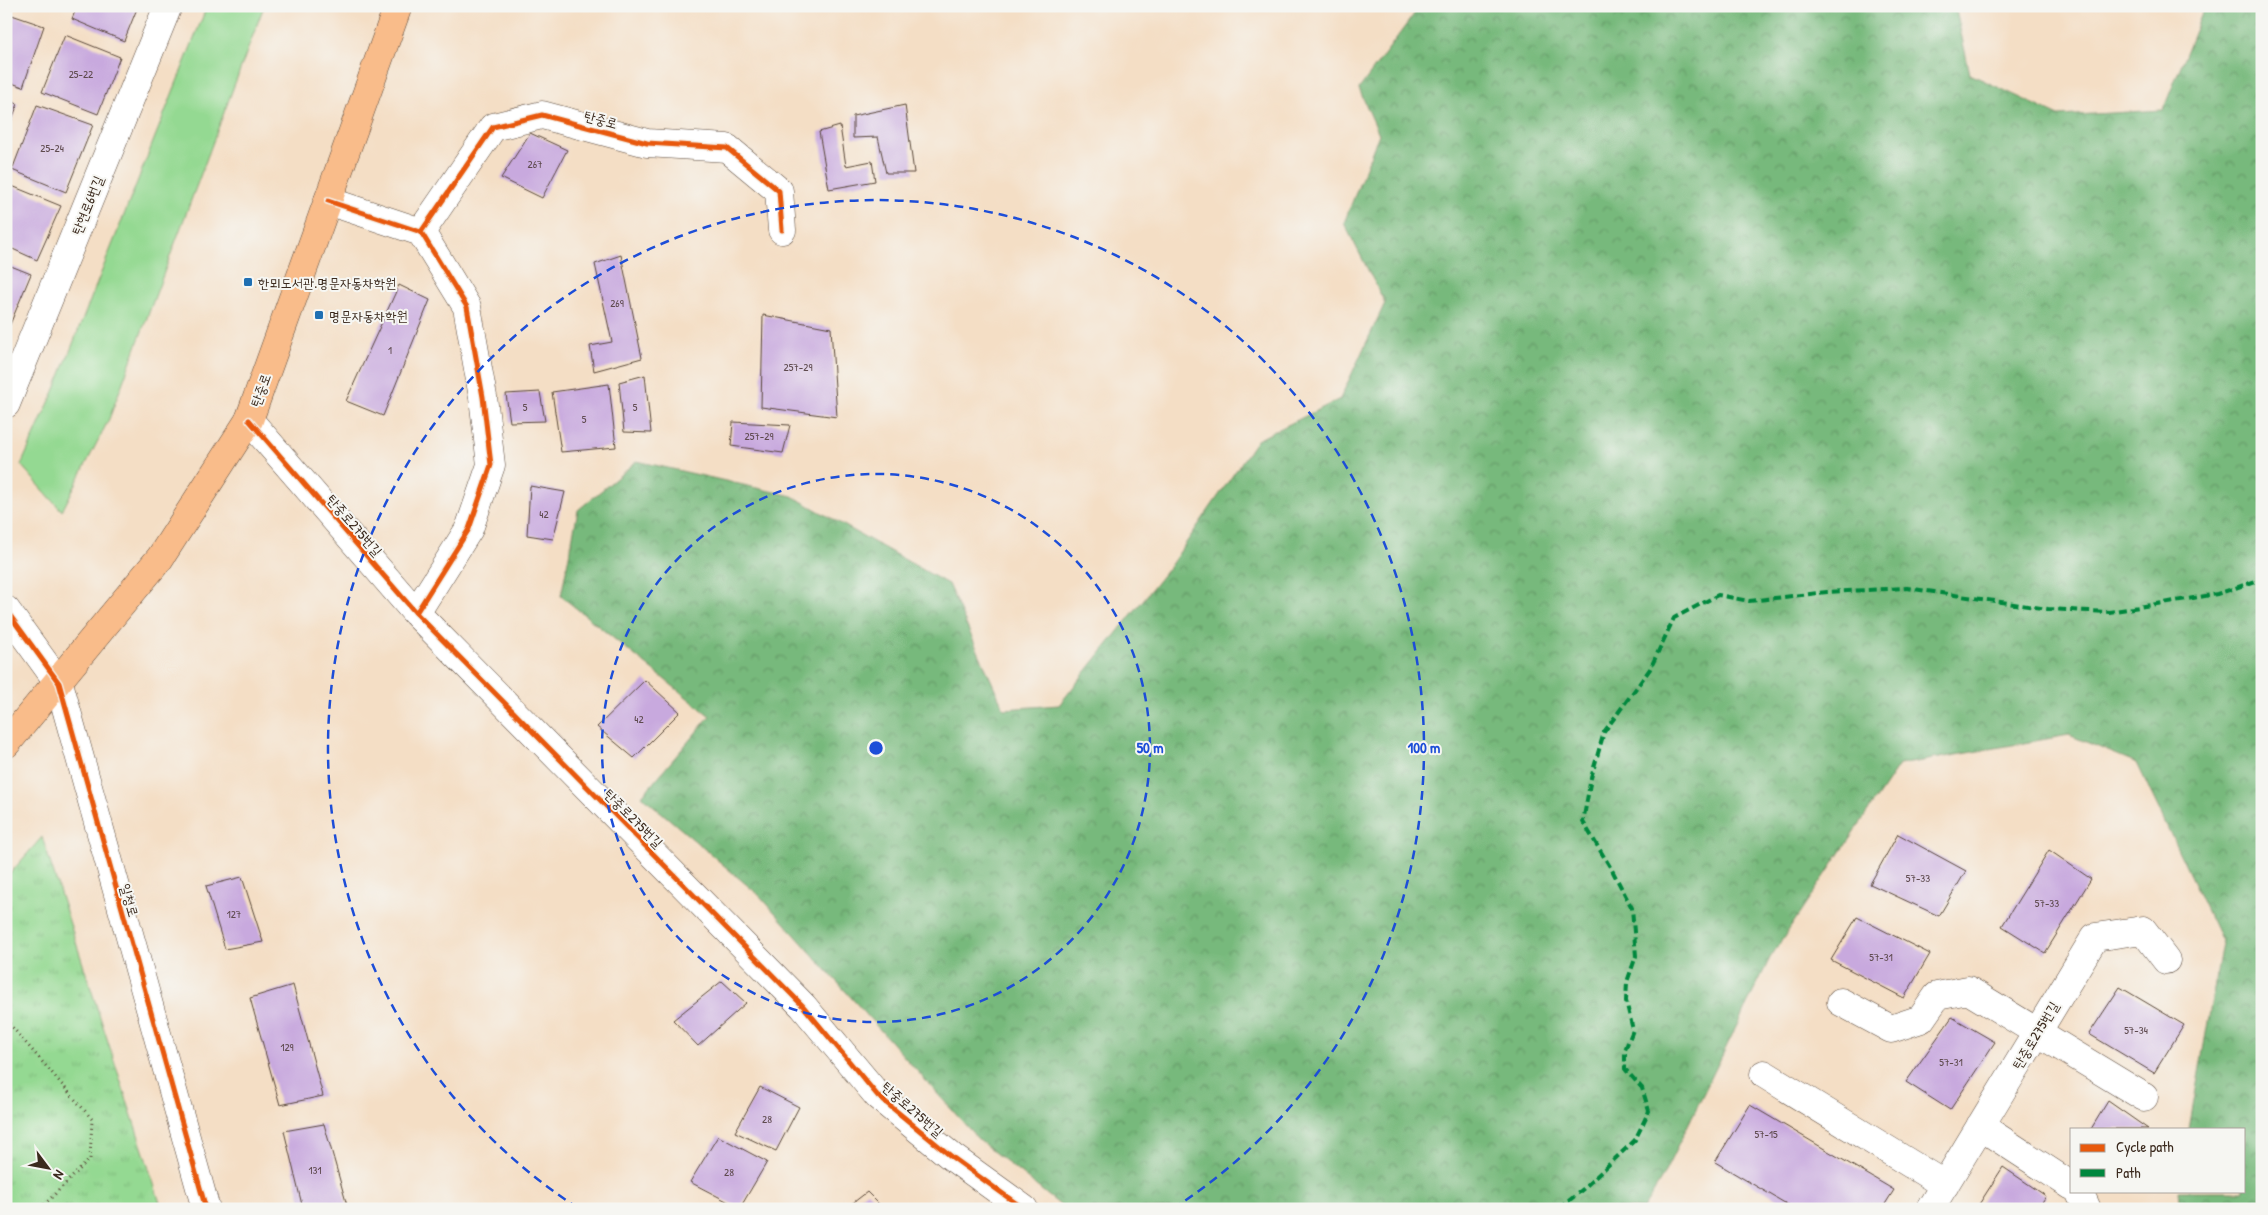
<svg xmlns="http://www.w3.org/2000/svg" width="2268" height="1215" viewBox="0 0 2268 1215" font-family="'Patrick Hand','Poor Story',sans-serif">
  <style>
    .grass { fill: #94d992; stroke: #688258 }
    .forest { fill: url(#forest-crowns); stroke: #59724d }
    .park { fill: url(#park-tufts); stroke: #688258 }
    .building { fill: #c8a9de }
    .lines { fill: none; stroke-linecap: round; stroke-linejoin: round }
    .minor-casing { stroke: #574537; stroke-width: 29 }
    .major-casing { stroke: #574537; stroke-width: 29 }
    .path { stroke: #574537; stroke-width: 3; stroke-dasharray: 1 4; stroke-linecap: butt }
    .minor { stroke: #fff; stroke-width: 28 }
    .major { stroke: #f9bc8a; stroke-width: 28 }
    .quiet { stroke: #00873e; stroke-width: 4; stroke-dasharray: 8 4; stroke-linecap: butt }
    .cycleway-casing { stroke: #f6f6f2; stroke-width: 8 }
    .cycleway { stroke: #e8590c; stroke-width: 5 }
    .ring { fill: none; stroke: #1d4ed8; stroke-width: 2.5; stroke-dasharray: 9 6 }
    .poi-dot { fill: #1f6fb2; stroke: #f6f6f2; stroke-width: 2 }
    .labels { text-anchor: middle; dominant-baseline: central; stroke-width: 4; stroke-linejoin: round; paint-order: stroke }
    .number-label { font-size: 11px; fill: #5e4a4e }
    .street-label { font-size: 14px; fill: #3b2a1e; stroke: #f6f6f2 }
    .poi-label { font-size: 14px; fill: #3b2a1e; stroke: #f6f6f2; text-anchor: start }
    .centre { fill: #1d4ed8; stroke: #f6f6f2; stroke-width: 2.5 }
    .ring-label { font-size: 15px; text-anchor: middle; font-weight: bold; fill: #1d4ed8; stroke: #f6f6f2; stroke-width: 4; stroke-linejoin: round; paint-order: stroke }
  </style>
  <defs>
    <pattern id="forest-crowns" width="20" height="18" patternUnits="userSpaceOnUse" patternTransform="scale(1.25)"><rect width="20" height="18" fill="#77b97c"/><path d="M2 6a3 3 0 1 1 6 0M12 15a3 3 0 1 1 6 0" fill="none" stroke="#639765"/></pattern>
    <pattern id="park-tufts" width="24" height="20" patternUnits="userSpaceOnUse" patternTransform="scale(1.25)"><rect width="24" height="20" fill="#94d992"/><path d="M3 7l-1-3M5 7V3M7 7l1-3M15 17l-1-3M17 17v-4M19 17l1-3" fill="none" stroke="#80ba7d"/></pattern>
  </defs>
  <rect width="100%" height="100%" fill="#f6f6f2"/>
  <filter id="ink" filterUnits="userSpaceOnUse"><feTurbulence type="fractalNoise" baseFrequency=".02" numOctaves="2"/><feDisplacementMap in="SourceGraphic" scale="10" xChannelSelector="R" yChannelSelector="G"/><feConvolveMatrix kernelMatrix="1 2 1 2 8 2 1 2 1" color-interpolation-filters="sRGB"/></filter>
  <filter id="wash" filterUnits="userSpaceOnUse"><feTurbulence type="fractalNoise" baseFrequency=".0096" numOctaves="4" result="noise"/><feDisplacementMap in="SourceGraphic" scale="20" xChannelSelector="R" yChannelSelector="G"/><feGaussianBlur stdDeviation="1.12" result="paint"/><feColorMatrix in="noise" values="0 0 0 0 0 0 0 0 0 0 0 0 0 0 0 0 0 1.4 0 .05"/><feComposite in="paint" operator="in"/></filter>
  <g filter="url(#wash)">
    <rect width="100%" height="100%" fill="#f4dec5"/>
    <!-- grass -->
    <path class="grass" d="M207,6H264L109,419L62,511L21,465L55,389Z"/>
    <!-- forest -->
    <path class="forest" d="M1420,6H1955L1970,74L2059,116L2163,110L2205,6H2262V1209H2181L2179,1191H2244V1129H2189L2222,943L2137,763L2069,735L1899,765L1770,958L1661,1180L1643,1209H1065L979,1140L760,896L642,796L710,716L561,596L578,510L637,461L792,496L948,584L1004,709L1059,705L1168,569L1257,440L1340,399L1385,303L1344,223L1379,134L1359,89Z"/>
    <!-- park -->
    <path class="park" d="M42,837L162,1209H6V878Z"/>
    <g id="blocks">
      <!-- building -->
      <path class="building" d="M77,6H138L124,41L72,19Z
        M6,13L44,26L23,87L6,81Z
        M65,35L120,57L98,114L42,92Z
        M6,99L18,104L6,134Z
        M37,105L93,125L66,192L12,170Z
        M905,105L914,173H886L878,137L853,138V116Z
        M840,126L846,166L872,161L875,181L829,189L819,132Z
        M530,133L567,150L542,198L501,178Z
        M7,184L61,206L37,260L6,246Z
        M621,255L642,358L594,371L590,346L612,342L595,264Z
        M6,264L31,274L6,334Z
        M399,285L430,300L383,416L346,401Z
        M763,315L831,328L837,417L761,407Z
        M645,375L651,433L624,432L619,382Z
        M609,384L616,447L561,452L552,392Z
        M540,392L545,421L510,422L506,394Z
        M733,422L790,425L783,453L731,446Z
        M530,486L565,492L553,539L527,535Z
        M645,680L680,712L634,758L597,727Z
        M1898,834L1966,871L1939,916L1870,884Z
        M2049,850L2091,879L2045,953L2002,926Z
        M242,877L263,942L225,949L206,886Z
        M1857,917L1930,954L1904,998L1831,960Z
        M722,981L746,1003L698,1046L673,1020Z
        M293,985L323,1096L280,1105L250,998Z
        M2120,987L2184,1025L2154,1073L2089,1034Z
        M1952,1017L1995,1042L1950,1110L1906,1082Z
        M760,1087L799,1107L776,1151L735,1132Z
        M2108,1101L2148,1129H2091Z
        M1750,1105L1894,1190L1882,1209H1795L1715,1162Z
        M324,1124L348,1209H303L284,1131Z
        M718,1136L767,1162L740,1208L690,1182Z
        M2003,1167L2046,1196L2038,1209H1976Z
        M867,1192L884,1209H845Z"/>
    </g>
  </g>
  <g filter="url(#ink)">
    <use href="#blocks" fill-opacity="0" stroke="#574537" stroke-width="1"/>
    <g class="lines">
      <!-- minor casing -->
      <g class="minor-casing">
        <path id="minor" d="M328,201L421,232L467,307L483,397L491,465L469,529L416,613
          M421,232L493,127L542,115L647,143L727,148L779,191L782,230
          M6,404L168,6
          M249,420L416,613L803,1006L878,1096L952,1157L1024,1209
          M6,610L59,683L206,1209
          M1841,1002L1891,1029L1921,1019L1937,996L1968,990L2144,1097
          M1764,1074L1945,1185
          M1980,1126L2072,1186
          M2079,1191L2087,1209
          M1930,1209L2095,937L2143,930L2166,960"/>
      </g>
      <!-- major casing -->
      <g class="major-casing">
        <path id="major" d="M6,744L160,558L249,420L398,6"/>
      </g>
      <!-- path -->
      <path class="path" d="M6,1020L92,1119L90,1159L40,1209"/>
      <!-- minor -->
      <use href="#minor" class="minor"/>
      <!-- major -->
      <use href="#major" class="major"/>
      <!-- quiet -->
      <path class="quiet" d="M1559,1209L1583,1189L1635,1140L1649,1111L1642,1088L1625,1069V1050L1633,1030L1626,1001L1627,982L1636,956L1632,908L1612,870L1583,822L1591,778L1604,732L1650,669L1674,618L1718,595L1749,601L1827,592L1907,588L2048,609L2109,612L2217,594L2262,579"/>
      <!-- cycleway casing -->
      <g class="cycleway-casing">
        <path id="cycleway" d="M328,201L421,232L467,307L483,397L491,465L469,529L416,613
          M421,232L493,127L542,115L647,143L727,148L779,191L782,230
          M249,420L416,613L803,1006L878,1096L952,1157L1024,1209
          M6,610L59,683L206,1209"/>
      </g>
      <!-- cycleway -->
      <use href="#cycleway" class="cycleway"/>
    </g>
  </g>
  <!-- distance rings -->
  <g class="ring">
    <circle cx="876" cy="748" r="274"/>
    <path d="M578 1208A548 548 0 1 1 1174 1208"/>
  </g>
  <!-- markers -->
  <g class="poi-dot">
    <rect x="243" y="277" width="10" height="10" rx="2.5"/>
    <rect x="314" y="310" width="10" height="10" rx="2.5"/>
  </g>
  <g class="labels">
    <!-- number labels -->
    <g class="number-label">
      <text x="81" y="74">25-22</text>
      <text x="52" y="148">25-24</text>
      <text x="535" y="164">267</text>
      <text x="617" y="303">269</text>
      <text x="390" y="350">1</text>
      <text x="798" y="367">257-29</text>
      <text x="525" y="407">5</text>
      <text x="635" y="407">5</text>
      <text x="584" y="419">5</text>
      <text x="759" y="436">257-29</text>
      <text x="544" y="514">42</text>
      <text x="639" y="719">42</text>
      <text x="1918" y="878">57-33</text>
      <text x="2047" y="903">57-33</text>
      <text x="234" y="914">127</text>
      <text x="1881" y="957">57-31</text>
      <text x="2136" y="1030">57-34</text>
      <text x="287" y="1047">129</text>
      <text x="1951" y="1062">57-31</text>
      <text x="767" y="1119">28</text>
      <text x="1766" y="1134">57-15</text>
      <text x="315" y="1170">131</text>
      <text x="729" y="1172">28</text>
    </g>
    <!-- street labels -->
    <g class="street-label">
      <text transform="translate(601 119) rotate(15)">탄중로</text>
      <text transform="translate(87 205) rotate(-68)">탄현로6번길</text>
      <text transform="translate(260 390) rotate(-70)">탄중로</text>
      <text transform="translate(355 525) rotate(49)">탄중로275번길</text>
      <text transform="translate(634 818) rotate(45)">탄중로275번길</text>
      <text transform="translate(130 900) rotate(74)">일청로</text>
      <text transform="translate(2035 1035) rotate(-59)">탄중로275번길</text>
      <text transform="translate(913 1109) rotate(41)">탄중로275번길</text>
    </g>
    <!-- poi labels -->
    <g class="poi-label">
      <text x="258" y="282">한뫼도서관.명문자동차학원</text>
      <text x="329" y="315">명문자동차학원</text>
    </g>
  </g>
  <circle cx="876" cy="748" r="8" class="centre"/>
  <g class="ring-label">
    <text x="1150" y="753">50 m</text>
    <text x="1424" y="753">100 m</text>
  </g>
  <!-- margin -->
  <rect width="2268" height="1215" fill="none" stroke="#f6f6f2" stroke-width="25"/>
  <!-- legend -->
  <rect x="2070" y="1128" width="175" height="65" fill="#f6f6f2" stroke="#aba49d"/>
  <rect x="2080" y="1144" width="25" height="8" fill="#e8590c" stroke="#aba49d"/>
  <text x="2116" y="1152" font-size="15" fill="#3b2a1e">Cycle path</text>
  <rect x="2080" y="1169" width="25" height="8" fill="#00873e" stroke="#aba49d"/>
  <text x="2116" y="1178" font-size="15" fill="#3b2a1e">Path</text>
  <!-- north arrow -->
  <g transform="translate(48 1168) rotate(122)" stroke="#f6f6f2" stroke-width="4" paint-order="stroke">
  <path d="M0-4L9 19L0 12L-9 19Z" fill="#3b2a1e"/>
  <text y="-8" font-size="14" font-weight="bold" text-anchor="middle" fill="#3b2a1e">N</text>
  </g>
</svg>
